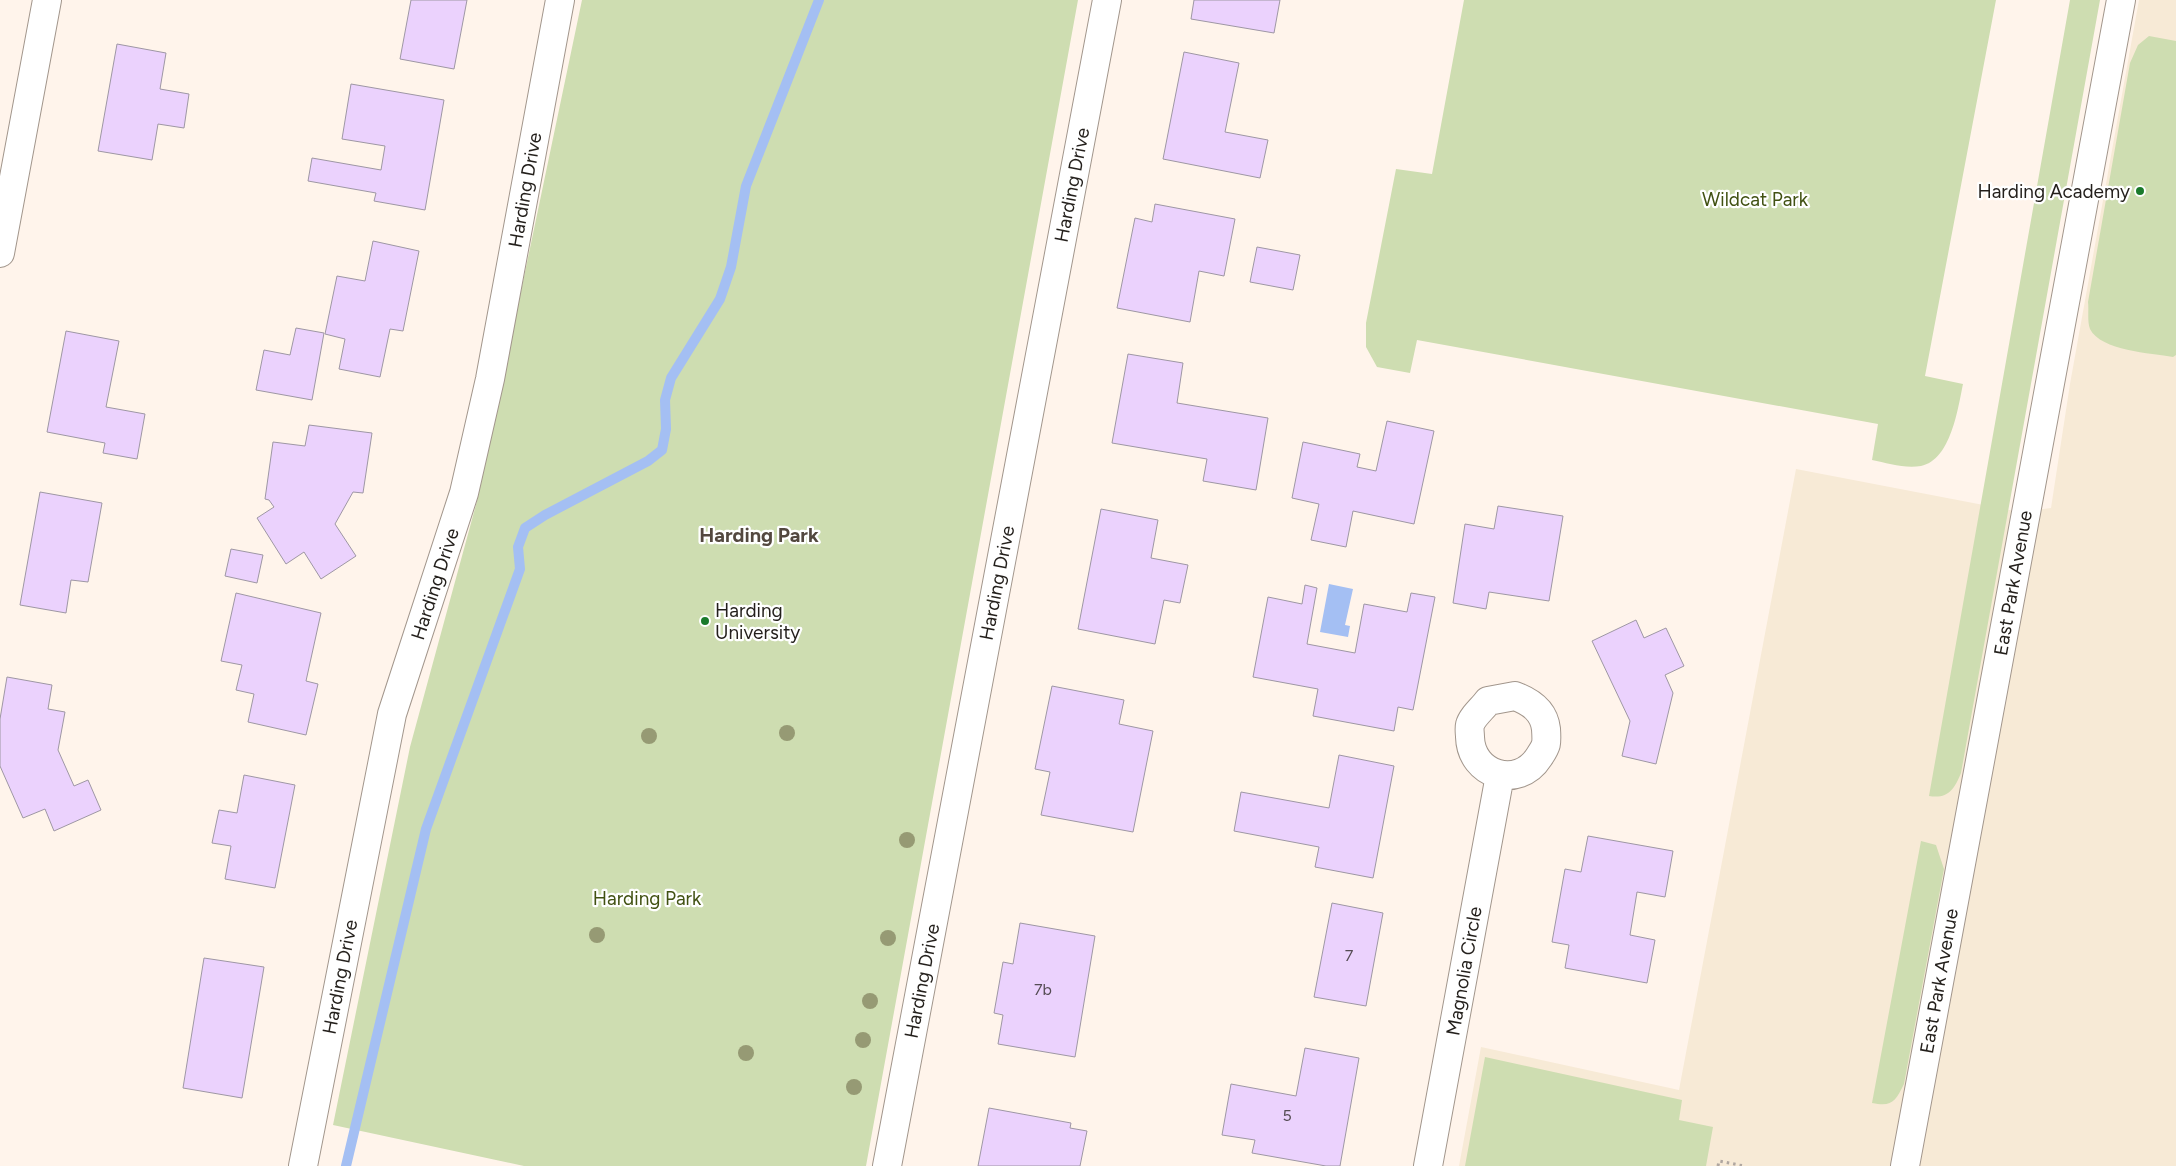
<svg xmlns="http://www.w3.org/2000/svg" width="2176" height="1166" viewBox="0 0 2176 1166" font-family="Figtree,sans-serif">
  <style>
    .education { fill: #f7ead6 }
    .green { fill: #ceddb1 }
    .water { fill: #a4bff3 }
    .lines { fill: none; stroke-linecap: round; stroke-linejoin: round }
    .stream { stroke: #a4bff3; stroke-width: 10 }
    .building { fill: #ebd2fd; stroke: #9e97a4 }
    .minor-casing { stroke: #a2968c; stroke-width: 30 }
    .path { stroke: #b0a7a0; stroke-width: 3; stroke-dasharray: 2.5 4; stroke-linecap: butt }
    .minor { stroke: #fff; stroke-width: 28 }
    .tree { fill: #969a74 }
    .poi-dot { fill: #1a7a2b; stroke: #fff; stroke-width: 2 }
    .labels { text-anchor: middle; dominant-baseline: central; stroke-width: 4.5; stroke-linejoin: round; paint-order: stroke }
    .number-label { font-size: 16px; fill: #554c54 }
    .street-label { font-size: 19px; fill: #231f1b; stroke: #fff }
    .poi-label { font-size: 19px; fill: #231f1b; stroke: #fff; text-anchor: end }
    .park-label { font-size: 19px; fill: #415112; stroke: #fff }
    .neighbourhood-label { font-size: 20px; font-weight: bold; fill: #53483f; stroke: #fff }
  </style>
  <rect width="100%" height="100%" fill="#fff4eb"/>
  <!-- education -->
  <path class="education" d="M2139,0H2176V1166H1459L1481,1047L1679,1090L1796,469L2020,512L2051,508L2070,384Z"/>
  <!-- green -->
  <path class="green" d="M582,0H1078L866,1166H524L333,1125L410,747L477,501Z
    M1464,0H1996L1925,376L1963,384C1958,408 1951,460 1921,466C1905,469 1887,463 1872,460L1878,424L1417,340L1410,373L1377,367L1366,347V323L1396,169L1432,174Z
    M2070,0H2100L1961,773C1954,790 1948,799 1929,796Z
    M2149,36L2176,41V355L2173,357C2151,353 2101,351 2090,329C2087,322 2089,309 2088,302L2130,63L2138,45Z
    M1921,841L1936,845L1944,869L1904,1084C1895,1102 1892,1107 1872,1103Z
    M1485,1057L1682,1100L1679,1120L1713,1127L1706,1166H1465Z"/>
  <!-- water -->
  <path class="water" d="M1329,584L1353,589L1345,625L1350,626L1348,637L1320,632Z"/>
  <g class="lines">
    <!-- stream -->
    <path class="stream" d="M346,1166L426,829L520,569L518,547L525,528L545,515L648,461L662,450L666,429L665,400L671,378L720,299L731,267L746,186L819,0"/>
  </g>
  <!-- building -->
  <path class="building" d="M411,0H467L454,69L400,59Z
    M1194,0H1280L1274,33L1191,19Z
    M117,44L166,53L160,89L189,94L184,128L158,124L152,160L98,151Z
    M1184,52L1239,63L1225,132L1268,140L1260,178L1163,159Z
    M351,84L444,100L425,210L374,201L376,193L308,181L312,158L381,170L385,146L342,139Z
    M1155,204L1235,219L1224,276L1199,271L1190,322L1117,308L1135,218L1152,222Z
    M373,241L419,251L403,331L390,329L380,377L339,369L345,339L325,334L337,276L365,281Z
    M1257,247L1300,255L1293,290L1250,282Z
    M296,328L324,333L312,400L256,390L264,350L290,355Z
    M66,331L119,341L106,407L145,414L137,459L103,453L105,443L47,432Z
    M1128,354L1183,363L1177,403L1268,418L1256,490L1203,481L1207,459L1112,443Z
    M1387,421L1434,431L1414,524L1353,511L1346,547L1311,540L1319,504L1292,498L1303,442L1360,454L1357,467L1376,471Z
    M309,425L372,433L363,493L353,492L335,524L356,556L321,579L304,552L286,564L257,518L274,507L269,500L265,499L273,442L305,446Z
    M40,492L102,503L88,582L71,580L66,613L20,605Z
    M1498,506L1563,516L1549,601L1489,592L1486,609L1453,603L1465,524L1494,529Z
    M1101,509L1158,520L1151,558L1188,565L1180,603L1164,600L1155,644L1078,629Z
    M231,549L263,555L257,583L225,576Z
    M1305,585L1317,588L1307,644L1355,653L1364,604L1407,612L1411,593L1435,597L1413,710L1398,707L1394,731L1313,716L1318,689L1253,677L1268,597L1302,604Z
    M236,593L321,613L306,681L318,684L306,735L248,722L254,694L236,690L242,665L221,661Z
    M1636,620L1644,638L1666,628L1684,666L1665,675L1673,693L1656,764L1622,756L1630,721L1592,641Z
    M7,677L52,685L48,709L65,712L58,750L74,786L88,780L101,810L54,831L45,809L23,818L0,766V719Z
    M1052,686L1124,700L1119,724L1153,731L1133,832L1041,815L1050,772L1035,769Z
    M1339,755L1394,766L1373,878L1315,867L1319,847L1234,831L1241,792L1329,808Z
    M244,775L295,785L275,888L225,879L231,846L212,843L219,810L237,813Z
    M1588,836L1673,851L1665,897L1637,892L1630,935L1655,940L1647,983L1565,968L1569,945L1552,942L1565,869L1581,872Z
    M1332,903L1383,913L1366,1006L1314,997Z
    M1020,923L1095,936L1075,1057L998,1044L1003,1015L994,1013L1003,962L1013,964Z
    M204,958L264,967L242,1098L183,1088Z
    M1305,1048L1359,1058L1340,1166H1326L1252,1153L1255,1140L1222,1135L1231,1084L1296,1096Z
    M989,1108L1071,1123L1070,1128L1087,1131L1080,1166H978Z"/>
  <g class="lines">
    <!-- minor casing -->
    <g class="minor-casing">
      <path id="minor" d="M0,253L47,0
        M1515,696C1531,702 1544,711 1546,729C1547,744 1547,745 1539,757C1518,790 1471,775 1470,737C1470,734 1469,729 1470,725C1472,717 1483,708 1488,701Z
        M303,1166L392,714L464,493L490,379L560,0
        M887,1166L1107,0
        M1428,1166L1500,775
        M1905,1166L2121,0"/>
    </g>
    <!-- path -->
    <path class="path" d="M1718,1166L1719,1161L1744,1166"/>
    <!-- minor -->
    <use href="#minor" class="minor"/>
  </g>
  <!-- trees -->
  <g class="tree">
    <circle cx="787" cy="733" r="8"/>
    <circle cx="649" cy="736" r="8"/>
    <circle cx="907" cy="840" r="8"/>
    <circle cx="597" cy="935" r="8"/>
    <circle cx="888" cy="938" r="8"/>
    <circle cx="870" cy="1001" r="8"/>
    <circle cx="863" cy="1040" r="8"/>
    <circle cx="746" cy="1053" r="8"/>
    <circle cx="854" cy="1087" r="8"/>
  </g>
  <!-- markers -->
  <g class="poi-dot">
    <circle cx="2140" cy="191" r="5"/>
    <circle cx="705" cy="621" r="5"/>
  </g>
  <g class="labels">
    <!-- number labels -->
    <g class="number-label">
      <text x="1349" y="955">7</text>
      <text x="1043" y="989">7b</text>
      <text x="1287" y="1115">5</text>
    </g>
    <!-- street labels -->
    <g class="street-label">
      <text transform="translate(1072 185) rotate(-79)">Harding Drive</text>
      <text transform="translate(525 190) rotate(-80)">Harding Drive</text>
      <text transform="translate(997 583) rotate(-79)">Harding Drive</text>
      <text transform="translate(2013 583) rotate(-80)">East Park Avenue</text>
      <text transform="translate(435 584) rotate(-72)">Harding Drive</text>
      <text transform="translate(1464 971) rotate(-80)">Magnolia Circle</text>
      <text transform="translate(340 977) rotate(-79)">Harding Drive</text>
      <text transform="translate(922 981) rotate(-79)">Harding Drive</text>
      <text transform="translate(1939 981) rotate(-80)">East Park Avenue</text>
    </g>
    <!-- poi labels -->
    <g class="poi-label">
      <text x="2130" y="191">Harding Academy</text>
      <text x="715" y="610" text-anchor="start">Harding<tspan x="715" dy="22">University</tspan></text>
    </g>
    <!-- park labels -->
    <g class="park-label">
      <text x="1755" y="199">Wildcat Park</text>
      <text x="647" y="898">Harding Park</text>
    </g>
    <!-- neighbourhood labels -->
    <g class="neighbourhood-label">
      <text x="759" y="535">Harding Park</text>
    </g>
  </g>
</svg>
